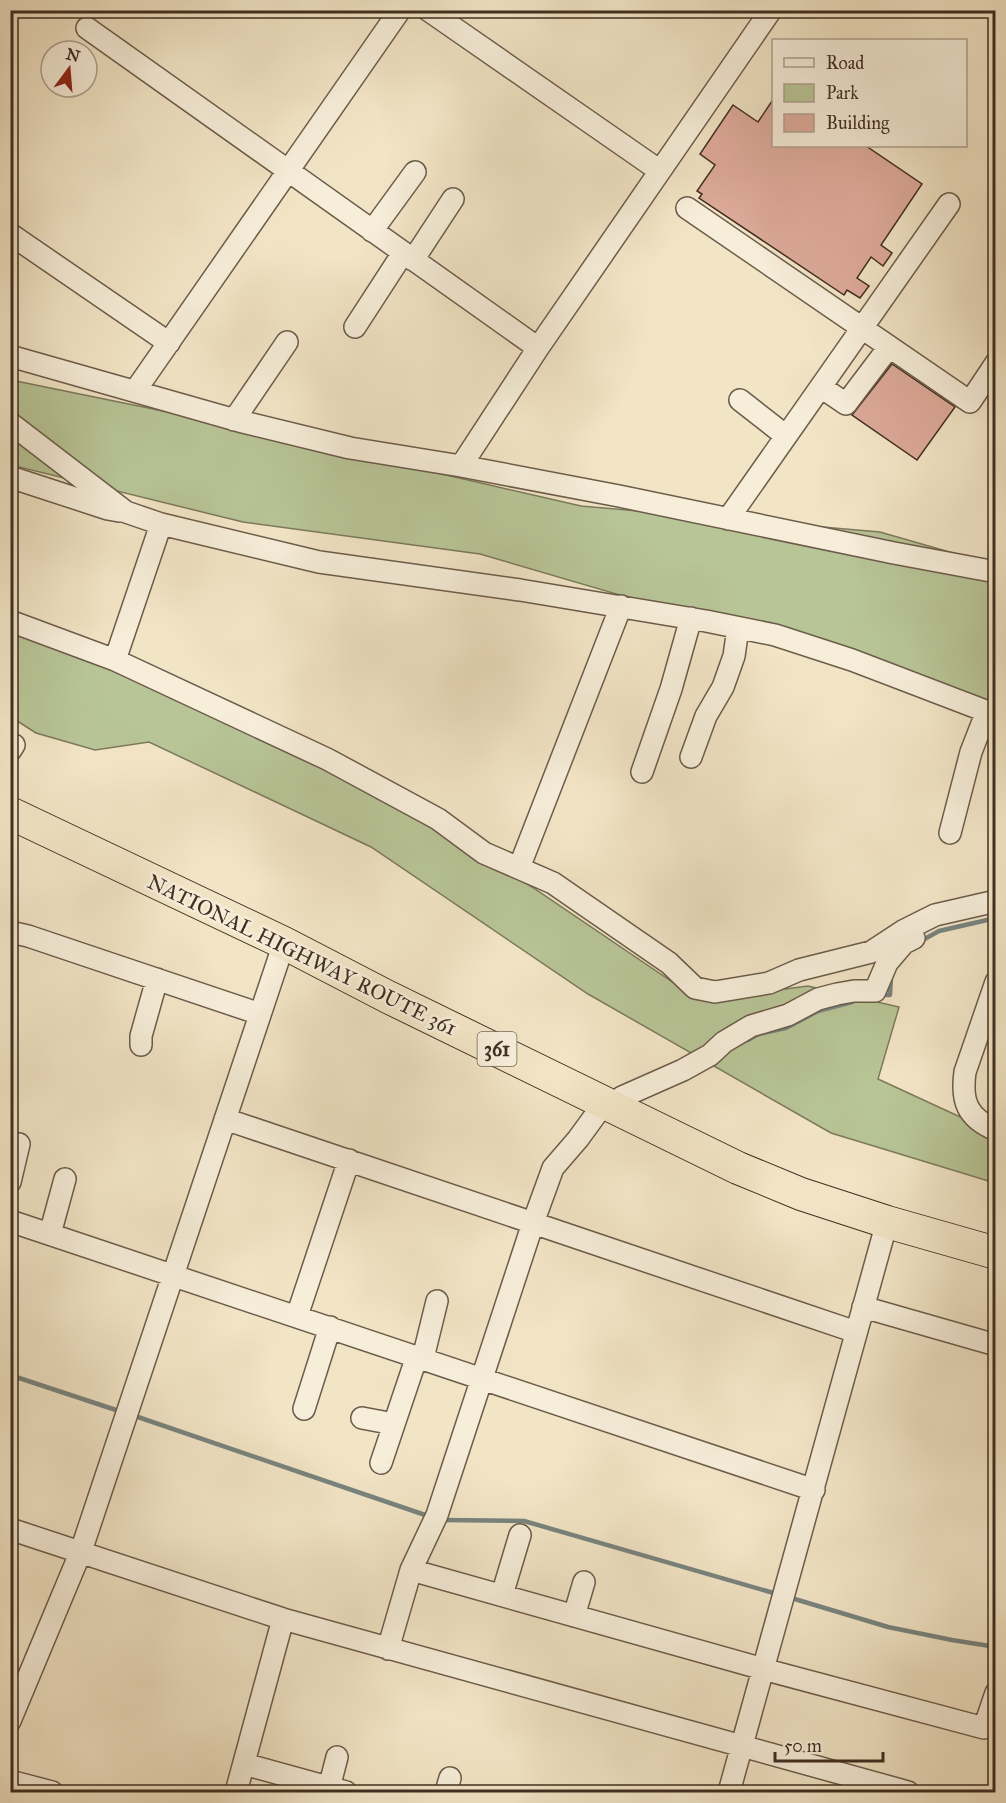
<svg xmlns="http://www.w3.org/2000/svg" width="1006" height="1803" viewBox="0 0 1006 1803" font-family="'IM FELL Great Primer',serif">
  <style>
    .green { fill: #b8c597; stroke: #7c7a5c; stroke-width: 1.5 }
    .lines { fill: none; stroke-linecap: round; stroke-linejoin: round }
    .stream { stroke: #78847f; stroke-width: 4.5 }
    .building { fill: #ddaa9a; stroke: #402e22; stroke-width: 1.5 }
    .minor-casing { stroke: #6c5c4b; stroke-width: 24 }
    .highway-casing { stroke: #402e22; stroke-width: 34 }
    .minor { stroke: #f7eeda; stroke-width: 21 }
    .highway { stroke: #f2e5c6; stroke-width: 32 }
    .labels { text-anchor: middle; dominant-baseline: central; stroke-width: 5; stroke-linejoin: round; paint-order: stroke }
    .shield { fill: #f7eeda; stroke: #776859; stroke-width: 1.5 }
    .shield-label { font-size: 20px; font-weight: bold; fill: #402e22 }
    .street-label { font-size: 21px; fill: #402e22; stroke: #f7eeda }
  </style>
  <rect width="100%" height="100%" fill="#f2e5c6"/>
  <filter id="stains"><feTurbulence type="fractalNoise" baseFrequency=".00333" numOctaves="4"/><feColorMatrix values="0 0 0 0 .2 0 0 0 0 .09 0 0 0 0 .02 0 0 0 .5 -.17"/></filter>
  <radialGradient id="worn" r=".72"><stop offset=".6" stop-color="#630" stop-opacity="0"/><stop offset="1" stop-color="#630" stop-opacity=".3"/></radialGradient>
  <!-- green -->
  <path class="green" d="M11,380L207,420L581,506L880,532L995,565V705L480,554L243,522L11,465Z
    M10,620L251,717L532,887L699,1000L808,986L899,1007L878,1079L995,1133V1183L831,1133L588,994L371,847L149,742L95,750L36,733L11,717Z"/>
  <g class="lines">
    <!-- stream -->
    <path class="stream" d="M921,941L939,931L996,918
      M881,995H890L891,977
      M748,1040L758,1034L786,1028L818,1011L852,1002
      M10,1375L122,1412
      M132,1415L431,1517
      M442,1520L524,1521L777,1594
      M788,1597L888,1627L952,1640L996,1647"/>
  </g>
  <!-- building -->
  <path class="building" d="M774,98V146H866L922,184L881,245L892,253L883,266L871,257L857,278L869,286L860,298L847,290L844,295L699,198L702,194L697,191L715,165L700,154L733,105L758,122Z
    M892,364L955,407L917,460L852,415Z"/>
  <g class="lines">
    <!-- minor casing -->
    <g class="minor-casing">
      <path id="minor" d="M428,10L660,171
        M87,28L538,348
        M687,208L970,402L996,363
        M372,231L415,172
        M10,234L169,343
        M413,260L453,199
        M355,327L403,253
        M10,356L239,421L350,448L461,466L619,496L894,553L996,572
        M821,387L846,404L889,347
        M135,391L400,10
        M740,400L786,436
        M234,420L287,342
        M10,423L126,512L161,524L319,562L520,590L706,621L775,635L852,660L996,715
        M461,466L538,348L771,10
        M10,477L108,509L119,511
        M728,519L949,204
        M10,621L115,660L327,759L438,819L484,853L553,883L669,963L695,988L715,992L769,983L799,970L871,952L903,931L935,915L996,901
        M115,660L161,524
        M10,751L14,745
        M691,757L706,716L723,687L734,656L738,628
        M642,772L671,689L691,618
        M950,833L971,752L987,711
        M519,868L621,606
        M10,932L28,936L260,1014
        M996,982L965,1072C961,1101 967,1118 996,1130
        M141,1045V1036L157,979
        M614,1106L622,1097L683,1070L710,1055L724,1042L751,1026L788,1015L818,999L837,994L854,991H875L887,963L904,943L914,938
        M225,1119L856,1332
        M10,1182L19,1144
        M10,1221L814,1490
        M50,1234L65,1179
        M863,1307L996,1345
        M297,1316L349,1160
        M423,1358L437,1301
        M304,1409L330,1327
        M362,1418L394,1424
        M381,1463L417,1356
        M10,1529L283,1619L908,1792
        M411,1570L763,1669L984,1728L996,1693
        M502,1595L520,1535
        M574,1616L584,1582
        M388,1649L411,1570L437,1515L533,1223L553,1168L578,1139L605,1102
        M10,1721L81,1551L284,943
        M244,1764L346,1792
        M10,1781L52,1792
        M329,1788L337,1757
        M236,1792L283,1619
        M446,1792L450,1778
        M729,1792L887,1222"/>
    </g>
    <!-- highway casing -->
    <g class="highway-casing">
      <path id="highway" d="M10,813L284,943L388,997L738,1168L801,1194L887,1222L996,1253"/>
    </g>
    <!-- minor -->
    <use href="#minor" class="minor"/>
    <!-- highway -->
    <use href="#highway" class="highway"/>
  </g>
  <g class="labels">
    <!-- shield labels -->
    <rect class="shield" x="477.5" y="1032" width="39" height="34" rx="4.5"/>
    <g class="shield-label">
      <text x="497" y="1049">361</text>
    </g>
    <!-- street labels -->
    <g class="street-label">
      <text transform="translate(302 955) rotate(26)">NATIONAL HIGHWAY ROUTE 361</text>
    </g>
  </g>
  <!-- margin -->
  <rect width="1006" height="1803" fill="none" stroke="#f2e5c6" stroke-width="36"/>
  <rect x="12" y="12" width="982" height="1779" fill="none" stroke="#402e22" stroke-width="3"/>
  <rect x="18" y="18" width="970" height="1767" fill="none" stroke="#402e22" stroke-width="1.5"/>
  <!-- legend -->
  <rect x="772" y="39" width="195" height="108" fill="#f7eeda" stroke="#aea190" stroke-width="1.5"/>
  <rect x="784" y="58" width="30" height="9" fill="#f7eeda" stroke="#aea190" stroke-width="1.5"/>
  <text x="826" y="69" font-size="18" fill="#402e22">Road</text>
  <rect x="784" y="84" width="30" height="18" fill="#b8c597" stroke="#aea190" stroke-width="1.5"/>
  <text x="826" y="99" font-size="18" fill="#402e22">Park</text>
  <rect x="784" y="114" width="30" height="18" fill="#ddaa9a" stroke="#aea190" stroke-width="1.5"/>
  <text x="826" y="129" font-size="18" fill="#402e22">Building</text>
  <!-- north arrow -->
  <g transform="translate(69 69) rotate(16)"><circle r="28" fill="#f7eeda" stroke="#aea190" stroke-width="1.5"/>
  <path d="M0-4.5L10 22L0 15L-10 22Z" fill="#8f2418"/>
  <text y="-9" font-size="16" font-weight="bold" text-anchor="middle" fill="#402e22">N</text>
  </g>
  <!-- scale -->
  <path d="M775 1752v9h108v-9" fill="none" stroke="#402e22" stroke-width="3"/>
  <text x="784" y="1752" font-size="18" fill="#402e22" stroke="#f7eeda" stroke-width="4.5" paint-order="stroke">50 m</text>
  <rect width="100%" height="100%" filter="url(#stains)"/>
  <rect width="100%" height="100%" fill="url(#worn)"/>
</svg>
